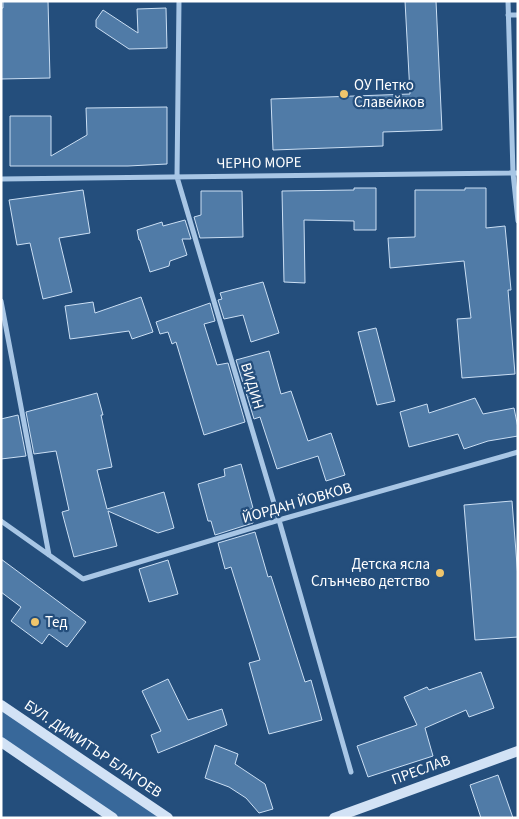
<svg xmlns="http://www.w3.org/2000/svg" width="519" height="819" viewBox="0 0 519 819" font-family="'Source Sans 3',sans-serif">
  <style>
    .green { fill: #38689a }
    .building { fill: #507ba7; stroke: #cbdff4 }
    .lines { fill: none; stroke-linecap: round; stroke-linejoin: round }
    .minor { stroke: #a8c6e5; stroke-width: 5 }
    .secondary { stroke: #d2e2f5; stroke-width: 10 }
    .poi-dot { fill: #efc56c; stroke: #244e7c; stroke-width: 2 }
    .labels { text-anchor: middle; dominant-baseline: central; stroke-width: 4.5; stroke-linejoin: round; paint-order: stroke }
    .poi-label { font-size: 15px; fill: #fff; stroke: #244e7c; text-anchor: start }
    .street-label { font-size: 15px; fill: #fff; stroke: #244e7c }
  </style>
  <rect width="100%" height="100%" fill="#244e7c"/>
  <!-- green -->
  <path class="green" d="M1,705L168,818H113L1,742Z"/>
  <!-- building -->
  <path class="building" d="M3,1H48L50,78L1,79V8H3Z
    M405,1H436L442,130L383,132V146L273,150L271,99L410,94Z
    M166,8L167,48L129,49L96,27V20L103,10L138,33L137,9Z
    M167,107V164L128,166H10V116H51V156L87,135L86,108Z
    M354,188H376V230H354V221L304,220L305,283L284,282L282,191L354,190Z
    M465,188H486V228L505,226L511,290H508L515,374L462,378L457,319L471,318L464,261L390,268L388,238L415,237V190H465Z
    M83,190L90,233L59,238L72,292L43,299L30,243L17,245L9,200Z
    M201,191H242L243,237L200,238L194,217L201,215Z
    M185,220L191,239H182L187,255L170,261L169,266L150,272L140,240H139L137,230L162,222L163,226Z
    M263,282L279,333L251,342L243,315L224,319L218,300L222,299L220,293Z
    M141,297L153,332L132,339L129,331L70,339L65,306L93,302L95,313Z
    M210,303L215,321L204,324L217,365L228,363L245,422L204,435L176,342L172,344L168,332L160,334L156,322Z
    M376,328L395,401L377,405L358,332Z
    M269,351L281,394L291,391L308,441L331,433L345,475L326,481L318,456L277,469L260,417L254,419L236,360Z
    M97,393L103,415H101L112,467L97,470L107,509L164,492L174,528L158,533L108,511L117,546L74,557L62,512L69,510L56,451L34,454L26,412Z
    M475,398L483,414L514,408L518,428V436L488,441L464,449L458,434L409,447L400,412L427,404L429,413Z
    M18,415L26,456L1,459V419Z
    M241,464L253,508L249,510L253,523L215,535L211,521H208L198,484L225,476L224,469Z
    M512,501L518,578V637L475,640L464,505Z
    M255,532L268,577L271,576L305,682L311,680L322,720L269,734L249,663L260,660L231,567L225,569L218,543Z
    M1,559L86,622L67,647L49,634L42,644L11,621L21,607L1,592Z
    M168,560L178,594L149,602L139,569Z
    M481,672L494,708L469,717L466,710L425,728L433,756L368,777L357,746L417,725L404,697L427,687L429,690Z
    M168,679L188,720L222,709L227,725L158,753L151,735L161,731L142,691Z
    M215,745L238,754L235,764L265,784L273,809L259,813L246,798L229,787L205,778Z
    M498,775L513,818H481L470,785Z"/>
  <g class="lines">
    <!-- minor -->
    <path class="minor" d="M179,1L177,177L279,520L351,772
      M508,1L513,173L518,221
      M508,15H518
      M1,179L518,173
      M1,301L49,555
      M1,521L83,579L279,520L518,452"/>
    <!-- secondary -->
    <path class="secondary" d="M1,705L168,818
      M1,742L113,818
      M334,818L518,751"/>
  </g>
  <!-- markers -->
  <g class="poi-dot">
    <circle cx="344" cy="94" r="5"/>
    <circle cx="440" cy="573" r="5"/>
    <circle cx="35" cy="622" r="5"/>
  </g>
  <g class="labels">
    <!-- poi labels -->
    <g class="poi-label">
      <text x="354" y="85">ОУ Петко<tspan x="354" dy="17">Славейков</tspan></text>
      <text x="430" y="564" text-anchor="end">Детска ясла<tspan x="430" dy="17">Слънчево детство</tspan></text>
      <text x="45" y="622">Тед</text>
    </g>
    <!-- street labels -->
    <g class="street-label">
      <text transform="translate(259 163) rotate(-1)">ЧЕРНО МОРЕ</text>
      <text transform="translate(252 386) rotate(73)">ВИДИН</text>
      <text transform="translate(297 503) rotate(-16)">ЙОРДАН ЙОВКОВ</text>
      <text transform="translate(93 749) rotate(34)">БУЛ. ДИМИТЪР БЛАГОЕВ</text>
      <text transform="translate(421 770) rotate(-20)">ПРЕСЛАВ</text>
    </g>
  </g>
  <!-- border -->
  <rect width="519" height="819" fill="none" stroke="#ffffff" stroke-width="5"/>
</svg>
